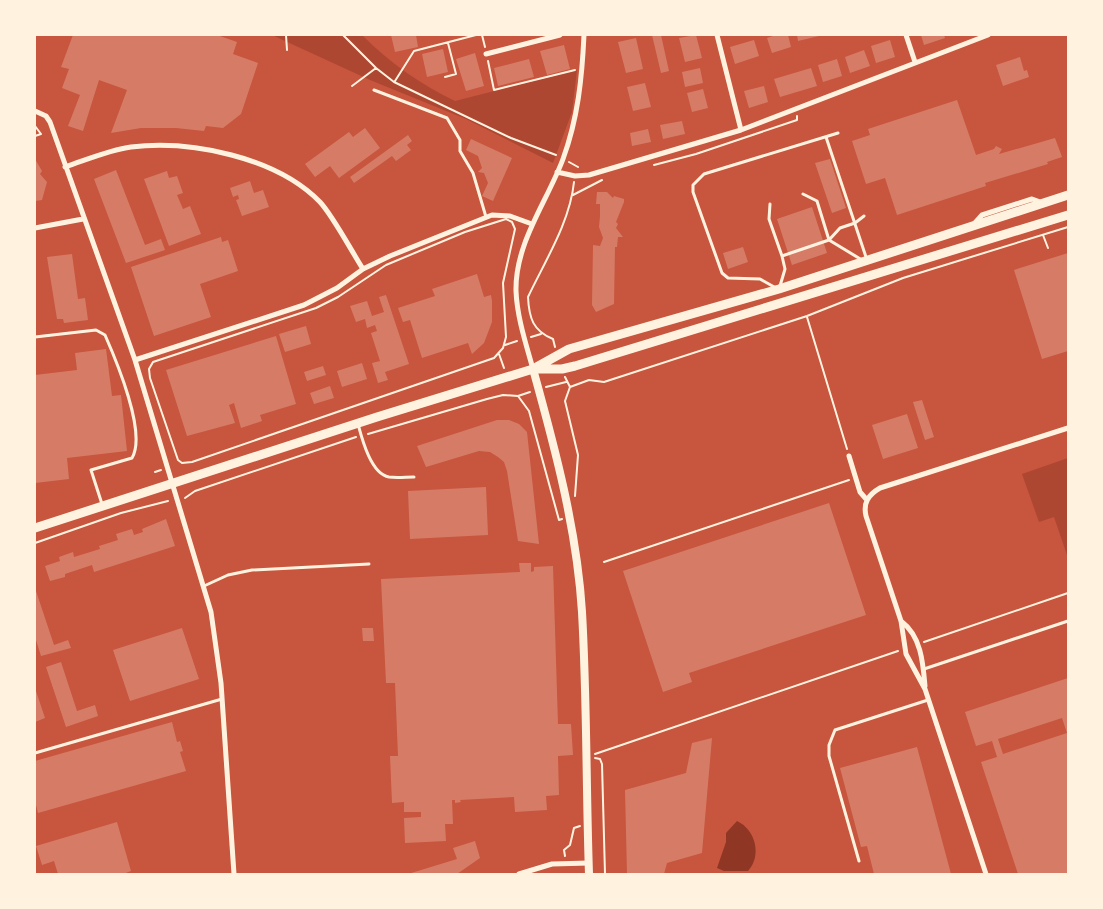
<svg xmlns="http://www.w3.org/2000/svg" width="1103" height="909" viewBox="0 0 1103 909" font-family="'Fira Sans',sans-serif">
  <style>
    .green { fill: #ae4732 }
    .water { fill: #8f3625 }
    .building { fill: #d67c66; fill-rule: evenodd }
    .lines { fill: none; stroke-linecap: round; stroke-linejoin: round }
    .path { stroke: #fff3e0; stroke-width: 2 }
    .service { stroke: #fff3e0; stroke-width: 3 }
    .minor { stroke: #fff3e0; stroke-width: 5 }
    .tertiary { stroke: #fff3e0; stroke-width: 8 }
    .secondary { stroke: #fff3e0; stroke-width: 9 }
  </style>
  <rect width="100%" height="100%" fill="#c8553d"/>
  <!-- green -->
  <path class="green" d="M272,35H362C390,63 420,84 455,101L577,70L572,112L553,163L466,119L370,80Z
    M1068,458V558L1054,517L1039,522L1022,474Z"/>
  <!-- water -->
  <path class="water" d="M737,821C756,830 762,856 748,871H724L717,868L726,842V833Z"/>
  <!-- building -->
  <path class="building" d="M73,35H217L237,42L233,54L258,63L241,114L223,128L206,126L204,131L176,128H141L111,133L127,90L99,80L83,131L68,126L80,95L62,88L69,69L61,67Z
    M391,35H416L418,47L395,52Z
    M652,35H661L669,71L661,73Z
    M696,35L702,58L685,62L679,38Z
    M776,35H788L791,47L772,53L767,38Z
    M797,35H819V36L798,41Z
    M921,35H944L945,38L924,45Z
    M636,38L643,69L626,73L618,42Z
    M754,40L759,56L735,64L730,47Z
    M890,40L895,57L876,63L871,46Z
    M564,45L570,69L547,75L540,51Z
    M443,49L448,72L427,77L422,54Z
    M864,50L870,66L850,73L845,57Z
    M475,53L484,86L466,91L456,59Z
    M1020,57L1024,71L1027,70L1029,77L1003,86L996,65Z
    M529,59L534,77L498,86L494,68Z
    M837,59L842,76L823,82L818,65Z
    M700,68L703,83L685,87L682,72Z
    M811,68L817,86L780,97L774,79Z
    M645,83L651,107L633,111L627,87Z
    M764,86L768,102L749,108L744,91Z
    M703,89L708,108L692,112L687,93Z
    M957,100L976,155L994,149L996,146L1002,149L999,154L1055,138L1062,157L1047,162L1048,164L985,183L986,186L897,215L885,178L866,184L852,141L870,135L868,129Z
    M682,121L685,134L663,139L660,125Z
    M365,128L380,148L339,178L330,166L315,177L305,164L349,132L353,137Z
    M648,129L651,142L632,146L630,133Z
    M408,135L412,141L407,145L411,150L396,161L392,156L354,183L350,177Z
    M471,139L512,158L493,201L482,196L488,183L484,173L478,172L482,168L478,156L466,150Z
    M35,159L42,171L40,174L47,182L42,200L35,201Z
    M830,159L846,208L832,213L815,163Z
    M116,170L145,245L161,239L165,250L126,263L94,179Z
    M167,171L169,178L177,176L183,193L177,195L183,209L190,206L201,234L169,246L144,179Z
    M250,181L254,193L263,190L269,207L242,216L236,200L239,199L238,195L233,197L230,188Z
    M597,192H607L613,198L614,196L624,199V202L616,222L618,224L616,228L623,237H618L617,247H615L614,304L596,312L592,305L593,245L600,246L603,238L599,227L600,216V204H596Z
    M812,207L827,253L792,265L777,219Z
    M221,237L222,242L228,240L238,271L200,284L211,317L154,336L131,267Z
    M743,247L748,262L728,269L723,253Z
    M1068,253V351L1042,359L1014,270Z
    M72,254L78,299L85,298L88,320L64,323L63,319H57L47,257Z
    M477,274L484,297L491,295L492,301V322L484,343L472,354L468,343L422,358L410,320L403,322L398,308L435,296L432,289Z
    M386,295L409,364L385,372L388,380L378,383L372,363L380,361L371,333L377,331L375,325L367,328L365,319L356,322L350,306L367,301L372,316L384,312L379,297Z
    M306,326L311,344L285,352L279,334Z
    M276,336L296,404L260,415L262,421L241,428L234,403L229,405L235,423L187,436L166,370Z
    M106,349L112,396L121,395L127,451L67,458L69,479L35,483V375L77,370L75,353Z
    M362,363L367,379L342,387L337,371Z
    M323,366L326,375L307,381L304,372Z
    M330,386L334,398L314,404L310,393Z
    M922,400L934,437L925,440L913,402Z
    M907,414L918,448L883,459L872,425Z
    M497,420H509L519,424L527,432L539,544L518,541L507,471L504,462L498,457L490,452L479,451L426,467L417,446Z
    M486,487L488,535L410,539L408,491Z
    M829,503L866,615L689,673L692,682L663,692L623,571Z
    M166,519L175,546L94,572L92,565L65,574V577L50,581L45,566L60,561L59,557L73,552L74,557L100,549L99,546L118,540L116,534L132,529L134,535L143,532L142,529Z
    M519,563H531V572L534,571V567L553,566L558,724H571L573,755L558,756L559,795L546,796L547,810L515,812L514,797L460,800L461,802L455,803V800H452L453,824H445L446,841L405,843L404,818L421,817V812H404V802L392,803L390,756H398L395,683H386L381,579L520,572Z
    M35,588L54,645L68,640L71,648L41,656L35,637Z
    M182,628L199,679L130,701L113,650Z
    M362,628H373L374,641H363Z
    M61,662L77,711L95,705L98,716L66,727L46,667Z
    M1068,678V874H1018L981,762L997,757L992,741L976,746L965,712ZM1062,718L1067,733L1003,754L998,739Z
    M35,688L45,718L35,722Z
    M172,722L177,742L180,741L183,751L180,752L186,771L38,813L35,801V761Z
    M712,738L702,853L667,863L664,874H627L625,790L686,773L692,743Z
    M917,747L951,874H874L867,846L861,847L840,768Z
    M117,822L131,871L123,874H58L54,861L42,865L36,846Z
    M475,841L480,858L457,874H408L457,859L453,848Z"/>
  <g class="lines">
    <!-- path -->
    <path class="path" d="M286,35L287,50
      M343,35L376,68L394,82L511,138L556,155
      M482,35L485,47
      M488,61L494,90L575,70
      M445,77L456,74L448,43
      M395,81L414,51L476,35
      M352,86L376,68
      M35,126L41,134L35,136
      M569,162L578,167
      M654,165L696,154L797,120V116
      M573,195L602,180
      M506,219L512,222L515,229L503,283L506,337L503,348L494,358L192,462L182,463L178,460L150,378L149,369L153,362L316,308L338,297L386,265L465,232Z
      M1043,235L1048,248
      M807,317L847,449
      M531,337L541,334
      M505,345L517,341
      M555,347L553,339C533,331 529,318 528,297C545,261 570,222 574,182
      M499,354L504,368
      M565,377L570,387L565,401L578,455L575,496
      M546,387L566,382
      M570,387L589,380L604,382L807,316L903,278L1068,227
      M518,396L530,392
      M368,434L487,399L503,395L518,396L529,411L559,520L562,519
      M155,472L161,470
      M185,498L195,491L356,437
      M35,543L121,513L168,501
      M604,562L849,480
      M924,642L1068,593
      M595,754L898,651
      M595,758L600,759L602,764L605,874
      M565,856L564,850L570,845L574,828L580,826"/>
    <!-- service -->
    <path class="service" d="M374,90L447,118L460,140V151L473,173L486,217
      M826,137L867,260
      M803,194L817,201L829,240L840,228L855,223L864,216
      M770,204L769,219L782,256
      M780,286L785,269L782,256L829,240L862,260
      M776,288L760,279L728,278L722,273L693,192V185L704,174L838,133
      M35,337L96,330L105,335C116,360 147,433 132,458L91,470L102,504
      M358,424C362,439 371,474 389,477C397,478 406,477 414,477
      M204,586L228,575L252,570L369,564
      M924,669L1068,621
      M35,753L222,699
      M859,861L829,756V745L835,730L928,700"/>
    <!-- minor -->
    <path class="minor" d="M717,35L741,130
      M906,35L915,62
      M486,54L560,35
      M35,111L46,116L50,122L135,360L211,612L221,683L234,874
      M65,167C86,160 109,150 131,147C191,140 276,157 320,202C333,216 352,252 363,269
      M557,172L575,176L589,175L741,130L988,35
      M974,224L982,215L1032,199L1043,203
      M35,228L83,219
      M135,360L304,305L337,288L363,269L390,256L492,215L510,216L532,224
      M533,369C526,344 517,317 516,291C515,243 547,202 563,159C578,118 582,78 584,35
      M849,456L860,492L867,500
      M901,621C921,636 923,662 925,686
      M519,874L552,864L589,863
      M986,874L925,689L906,654L901,621L866,516C863,503 868,495 880,488L1068,428"/>
    <!-- tertiary -->
    <path class="tertiary" d="M533,369C555,448 577,530 582,612C587,699 586,787 589,874"/>
    <!-- secondary -->
    <path class="secondary" d="M534,369H562L575,366L1068,215
      M35,528L377,417L533,369L569,349L779,289L1068,195"/>
  </g>
  <!-- border -->
  <rect width="1103" height="909" fill="none" stroke="#fff3e0" stroke-width="72"/>
</svg>
